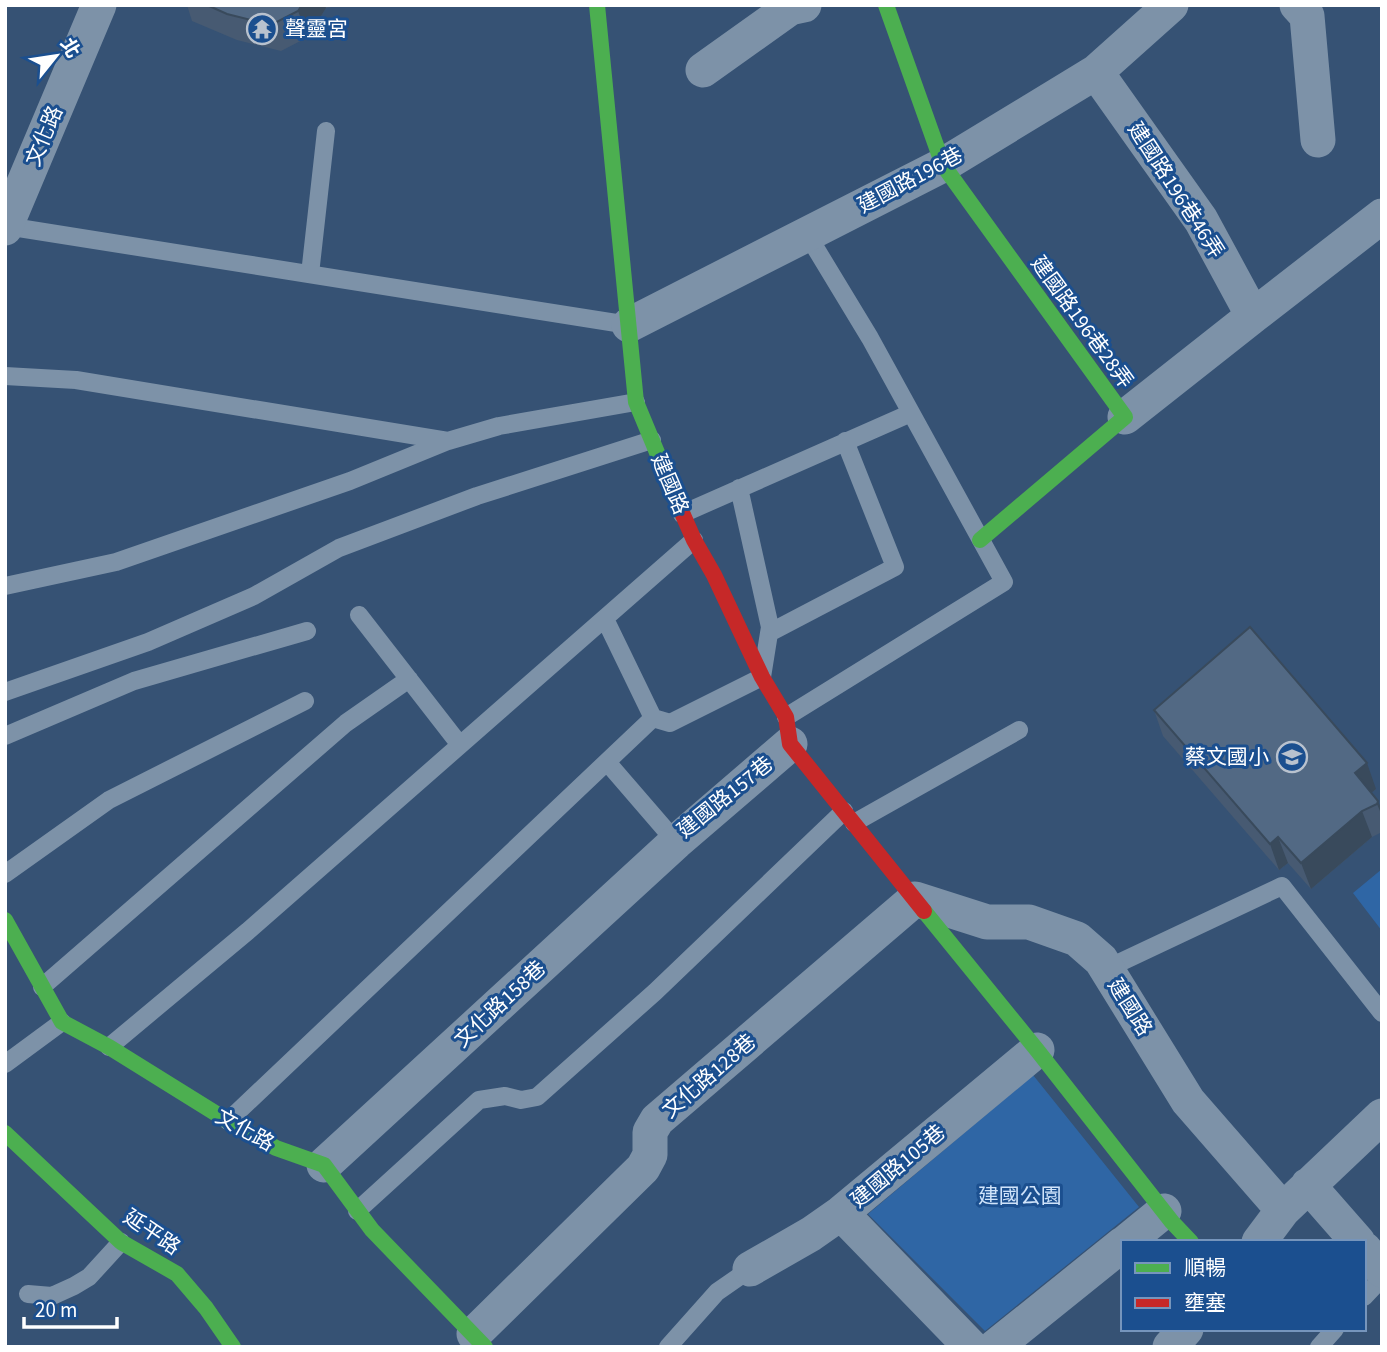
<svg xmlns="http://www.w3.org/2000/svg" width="1387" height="1352" viewBox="0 0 1387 1352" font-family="'Source Sans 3','Noto Sans TC',sans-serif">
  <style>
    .green { fill: #2f66a5 }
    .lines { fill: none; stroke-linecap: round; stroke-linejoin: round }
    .lane { stroke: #7d92a8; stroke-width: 18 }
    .street { stroke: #7d92a8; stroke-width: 35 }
    .fast { stroke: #4caf50; stroke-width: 16 }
    .jam { stroke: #c62828; stroke-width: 16 }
    .wall { fill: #475a72 }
    .shaded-wall { fill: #394a5c }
    .building { fill: #526984; stroke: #394a5c; stroke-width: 2 }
    .labels { text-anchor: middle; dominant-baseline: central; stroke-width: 6; stroke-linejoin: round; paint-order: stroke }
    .poi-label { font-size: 21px; fill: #fff; stroke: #1b4f8f; text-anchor: start }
    .street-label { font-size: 21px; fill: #fff; stroke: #1b4f8f }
    .park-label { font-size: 21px; fill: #cfe3fa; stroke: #1b4f8f }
  </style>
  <rect width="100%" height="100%" fill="#365274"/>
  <!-- green -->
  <path class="green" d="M1382,869V931L1353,893Z
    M1033,1075L1139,1207L985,1331L868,1214Z"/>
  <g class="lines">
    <!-- lane -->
    <path class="lane" d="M6,226L629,325
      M310,274L326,131
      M5,376L76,380L448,441
      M682,514L911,413
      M5,586L116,562L350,481L448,441L499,426L636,402
      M359,615L460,745
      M605,619L653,718
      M769,633L895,567L845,441
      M5,692L148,642L254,596L339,548L477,496L652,440
      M786,717L1004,582L870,338L807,234
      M5,736L134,681L307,631
      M607,762L676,842
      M854,823L1019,730
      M5,874L109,800L305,701
      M1106,969L1282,886L1382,1013
      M42,987L346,723L409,679
      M109,1047L248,931L694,540
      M5,1064L62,1022
      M228,1121L653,718L670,723L762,677L770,627L739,488
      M357,1211L479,1100L505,1096L521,1100L537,1097L655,992L844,811
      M28,1294L52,1296L74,1286L89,1277L121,1242
      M1364,1297L1382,1278
      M668,1347L717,1292L750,1269
      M1319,1347L1335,1329"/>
    <!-- street -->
    <path class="street" d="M1297,5L1307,16L1318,140
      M703,70L790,8L804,5
      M1096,72L1201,220L1253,316L1125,417
      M5,228L99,5
      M1253,316L1382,216
      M629,325L943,165L1096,72L1171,5
      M324,1165L676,842L790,744
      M1308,1185L1358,1242
      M841,1213L971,1347
      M1126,1242L1164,1211
      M1259,1242L1283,1210L1382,1116
      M1364,1249L1382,1270
      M750,1269L811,1234L841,1213L1037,1050
      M474,1334L643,1168L650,1155V1132L657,1120L915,899L987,922H1029L1077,939L1101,960L1188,1101L1283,1210
      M995,1347L1123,1244
      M1170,1347L1186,1329"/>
    <!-- fast -->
    <path class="fast" d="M597,5L636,402L683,515
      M886,5L943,165L1125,417L980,540
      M924,911L1037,1050L1172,1222L1191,1242
      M5,920L62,1022L109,1047L228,1121L276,1148L324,1165L372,1230L485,1347
      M5,1133L121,1242L177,1274L206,1308L233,1347"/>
    <!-- jam -->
    <path class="jam" d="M683,515L694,540L714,575L762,677L786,717L790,744L924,911"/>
  </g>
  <!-- wall -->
  <path class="wall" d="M187,5H343L326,8L308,37L281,51L237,40L192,21Z
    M1154,710L1376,789L1371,793L1382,810V832L1372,837L1311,889L1288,863L1279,870L1163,736Z"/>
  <!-- shaded-wall -->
  <path class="shaded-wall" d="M302,5H325L326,8L308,37L298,11Z
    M1367,763L1376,789L1364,799L1355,773Z
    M1378,801L1382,810V816L1377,804Z
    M1362,811L1372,837L1311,889L1301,863Z
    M1278,837L1288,863L1279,870L1270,844Z"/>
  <!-- building -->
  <path class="building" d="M207,5H302L298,11L271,25L227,14Z
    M1250,627L1367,763L1355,773L1378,801L1377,804L1362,811L1301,863L1278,837L1270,844L1154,710Z"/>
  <!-- icons -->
  <defs>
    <g id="temple-ring" transform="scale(1.575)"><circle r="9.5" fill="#1b4f8f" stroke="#b9c2ce" stroke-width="1.5"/><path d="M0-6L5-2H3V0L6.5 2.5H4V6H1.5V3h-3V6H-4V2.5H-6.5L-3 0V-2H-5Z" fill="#b9c2ce"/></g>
    <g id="school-ring" transform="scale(1.575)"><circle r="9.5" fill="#1b4f8f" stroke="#b9c2ce" stroke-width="1.5"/><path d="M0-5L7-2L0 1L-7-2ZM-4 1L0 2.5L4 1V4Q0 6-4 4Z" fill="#b9c2ce"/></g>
  </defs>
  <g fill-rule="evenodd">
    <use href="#temple-ring" x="262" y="29"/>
    <use href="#school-ring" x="1292" y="757"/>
  </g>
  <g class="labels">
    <!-- poi labels -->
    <g class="poi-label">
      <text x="285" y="29">聲靈宮</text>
      <text x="1269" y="757" text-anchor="end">蔡文國小</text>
    </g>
    <!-- street labels -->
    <g class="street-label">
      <text transform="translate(44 136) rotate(-67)">文化路</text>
      <text transform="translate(910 180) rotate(-28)">建國路196巷</text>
      <text transform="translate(1176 190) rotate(57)">建國路196巷46弄</text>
      <text transform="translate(1082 322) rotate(54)">建國路196巷28弄</text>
      <text transform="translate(670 484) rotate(67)">建國路</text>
      <text transform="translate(725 797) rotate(-39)">建國路157巷</text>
      <text transform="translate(500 1004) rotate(-43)">文化路158巷</text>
      <text transform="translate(1130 1007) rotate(58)">建國路</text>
      <text transform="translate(709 1076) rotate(-41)">文化路128巷</text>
      <text transform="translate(245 1130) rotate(29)">文化路</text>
      <text transform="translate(898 1166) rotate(-40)">建國路105巷</text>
      <text transform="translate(152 1232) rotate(34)">延平路</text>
    </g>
    <!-- park labels -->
    <g class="park-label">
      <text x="1020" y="1196">建國公園</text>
    </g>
  </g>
  <!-- border -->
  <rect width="1387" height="1352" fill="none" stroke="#ffffff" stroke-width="14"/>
  <!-- legend -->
  <rect x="1121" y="1240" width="245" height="91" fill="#1b4f8f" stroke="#7695bc" stroke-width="2"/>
  <rect x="1135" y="1263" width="35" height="10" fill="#4caf50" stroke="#7695bc" stroke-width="2"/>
  <text x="1184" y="1275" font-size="21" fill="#ffffff">順暢</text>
  <rect x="1135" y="1298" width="35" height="10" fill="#c62828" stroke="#7695bc" stroke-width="2"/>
  <text x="1184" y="1310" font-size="21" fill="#ffffff">壅塞</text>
  <!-- north arrow -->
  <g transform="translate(56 56) rotate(60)" stroke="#1b4f8f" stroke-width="5" paint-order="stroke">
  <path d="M0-5L12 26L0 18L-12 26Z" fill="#ffffff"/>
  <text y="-10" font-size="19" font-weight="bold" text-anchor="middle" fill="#ffffff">北</text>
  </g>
  <!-- scale -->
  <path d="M24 1317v10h93v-10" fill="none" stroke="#ffffff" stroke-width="3.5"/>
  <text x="35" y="1317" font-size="21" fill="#ffffff" stroke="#1b4f8f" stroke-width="5" paint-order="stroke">20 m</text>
</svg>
